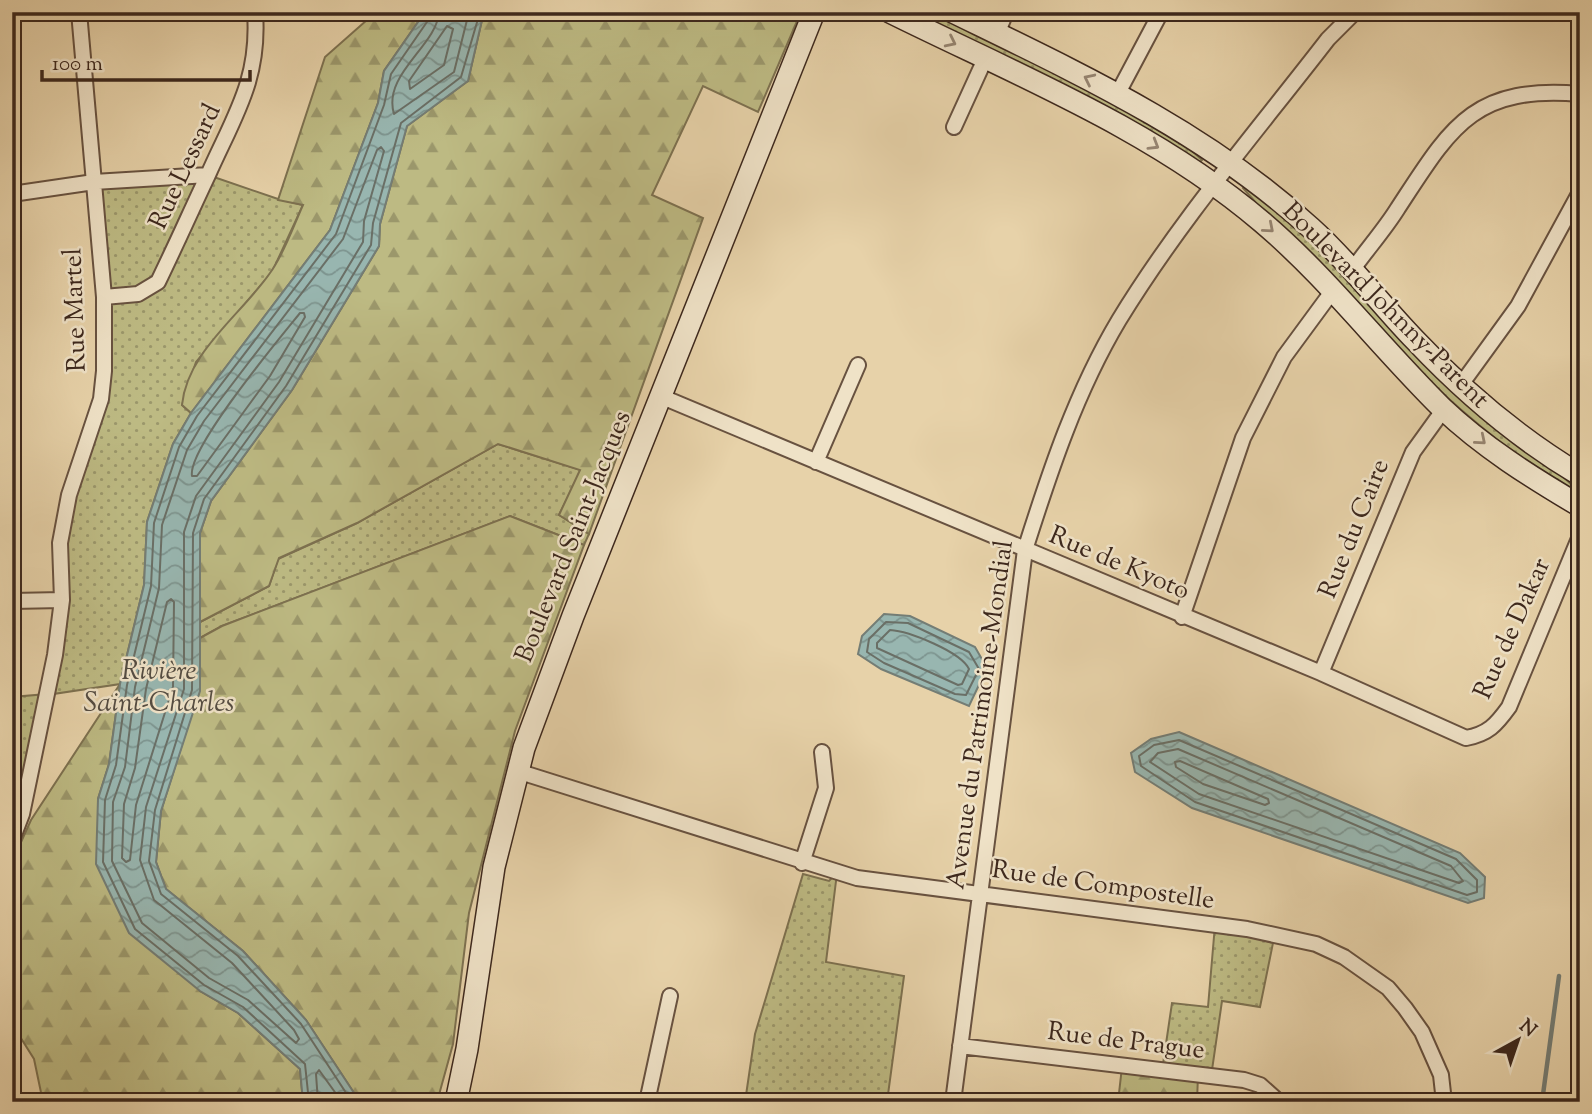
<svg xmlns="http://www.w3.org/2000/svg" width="1592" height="1114" viewBox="0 0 1592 1114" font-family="'Sorts Mill Goudy',serif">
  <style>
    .grass { fill: url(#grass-dots); stroke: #7d7150; stroke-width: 2 }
    .forest { fill: url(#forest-firs); stroke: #7d7150; stroke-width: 2 }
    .water { fill: url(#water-waves); stroke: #747d75; stroke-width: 2 }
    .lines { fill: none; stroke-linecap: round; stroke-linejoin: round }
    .shore { stroke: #6a6f66; stroke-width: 2 }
    .stream { stroke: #747d75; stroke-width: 4.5 }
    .street-casing { stroke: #685240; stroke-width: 18 }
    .secondary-casing { stroke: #3d281d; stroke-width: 24 }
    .street { stroke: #efe2c7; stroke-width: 14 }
    .secondary { stroke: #efe2c7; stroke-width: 21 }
    .oneway { stroke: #968572 }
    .labels { text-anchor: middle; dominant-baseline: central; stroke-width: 5; stroke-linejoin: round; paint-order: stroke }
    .street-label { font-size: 26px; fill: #3d281d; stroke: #efe2c7 }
    .water-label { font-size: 28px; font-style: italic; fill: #544c42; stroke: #efe2c7 }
  </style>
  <defs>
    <pattern id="grass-dots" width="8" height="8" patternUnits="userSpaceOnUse" patternTransform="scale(1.75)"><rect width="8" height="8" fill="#bdba83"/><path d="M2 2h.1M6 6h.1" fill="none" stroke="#9b976b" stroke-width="1.8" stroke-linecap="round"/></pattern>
    <pattern id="forest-firs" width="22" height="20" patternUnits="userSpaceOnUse" patternTransform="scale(1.75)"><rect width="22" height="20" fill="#bdba83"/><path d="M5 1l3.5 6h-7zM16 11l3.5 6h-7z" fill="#9b976b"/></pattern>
    <pattern id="water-waves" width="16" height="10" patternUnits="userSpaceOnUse" patternTransform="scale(1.75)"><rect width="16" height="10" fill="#98b6b0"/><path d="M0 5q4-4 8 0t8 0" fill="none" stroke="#7d948f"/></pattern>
  </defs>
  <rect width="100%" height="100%" fill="#e7d2a9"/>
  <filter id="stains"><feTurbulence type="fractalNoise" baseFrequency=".00286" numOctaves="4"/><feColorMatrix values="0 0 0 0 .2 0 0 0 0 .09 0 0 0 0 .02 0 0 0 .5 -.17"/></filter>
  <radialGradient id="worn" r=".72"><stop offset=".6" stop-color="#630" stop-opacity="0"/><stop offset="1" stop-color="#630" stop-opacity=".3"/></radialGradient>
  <!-- grass -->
  <path class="grass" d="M909,12H932C1013,51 1139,99 1202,160L1198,164Z
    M208,175L278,199L303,205L272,272L196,362L182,405L191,413L173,444L147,522L144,585L120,684L47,695L25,798H12V697L47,694L60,543L101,399L94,182Z
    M1247,184L1281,212L1574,487L1571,491C1451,419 1360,310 1263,211L1243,188Z
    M498,444L581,470L559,515L589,534L584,545L510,516L222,626L200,638V622L269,586L278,559L357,523Z
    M837,873L826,962L904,976L887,1102H745L755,1034L803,874L829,881Z
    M1215,925L1273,943L1260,1007L1222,1001L1211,1077L1162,1071L1172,1003L1208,1007Z"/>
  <!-- forest -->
  <path class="forest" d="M376,12H425L384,71L378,103L330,230L191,413L182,405C187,352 241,315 270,273C284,254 293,227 303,205L278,200L325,57Z
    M489,12H801L758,112L703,86L652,195L703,218L589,534L559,515L580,470L498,444L357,523L279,558L269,586L200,622V533L211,501L292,390L379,246L380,224L407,126L468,81L482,20Z
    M510,516L584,545L515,731L469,913L453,1044L437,1102H360L306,1020L243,951L166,889L156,862L161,811L199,691L200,638L222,626Z
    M120,684L109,764L98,799L200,991L238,1013L300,1069L303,1102H43L34,1059L12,1024V862L31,820Z
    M1122,1067L1198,1075L1197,1102H1118Z"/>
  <!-- water -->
  <path class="water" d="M425,12H489L482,20L468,81L407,126L380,224L379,246L292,390L211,501L200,533V691L161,811L156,862L166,889L243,951L306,1020L360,1102H303L300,1069L238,1013L200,991L129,933L96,864L98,799L109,764L120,684L144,585L147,522L173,444L191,413L330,230L378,103L384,71Z
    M884,614L910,616L975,647L987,668L969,706L881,669L858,654L862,636Z
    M1179,732L1460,853L1485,877L1484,898L1468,903L1192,808L1135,772L1131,753L1151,739Z"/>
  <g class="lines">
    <!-- shore -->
    <path class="shore" d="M439,12C437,46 382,74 394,114L454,72L469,12
      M447,26L453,29L444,65L410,89L409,81Z
      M381,147L384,151L364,221L363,242L279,382L196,496L184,532V689L146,807L140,860L154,900L232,963L294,1030L299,1039L296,1043L248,1000L209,978L142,923L112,861L113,802L125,767L135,687L159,588L162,525L187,450L204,421L343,239L377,150Z
      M300,313H304L305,317L270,376L197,476H192C187,449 279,339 300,313Z
      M171,599L174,602L173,687L136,805L130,860L126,862L122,858L124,804L135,768L146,689L167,602Z
      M886,622L908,623L969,652L979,669L966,695L955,694L884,663L867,652L869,639Z
      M890,630C909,631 961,652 969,669L962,684L958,685L877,648V643Z
      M1179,740L1456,859L1477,880V892L1467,895L1195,802L1141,766L1139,756L1154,745Z
      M1178,749L1451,866L1463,881L1459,883L1199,794L1150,762L1158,753Z
      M1180,761L1268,799L1269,803L1265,805L1203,784L1176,767L1175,762Z
      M309,1102L305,1064L243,1007L204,985L135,929L103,862L105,800L116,765L127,685L151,586L154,523L179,447L197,416L336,234L384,105L391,74L429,19L430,12
      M318,1102L316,1074L319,1070L342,1102
      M352,1102L301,1024L238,956L161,894L149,861L155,810L192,690L193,533L204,499L286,386L371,245L373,223L401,123L461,77L480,12"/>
    <!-- stream -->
    <path class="stream" d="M1542,1102L1559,976"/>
    <!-- street casing -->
    <g class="street-casing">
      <path id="street" d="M997,34L1006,12
        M1118,93L1161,12
        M954,127L985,59
        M12,194L94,182L208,175
        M1353,269C1368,248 1385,229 1398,208C1451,127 1473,85 1580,94
        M104,297L138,294L158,282C175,247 191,211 208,175C234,116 260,80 255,12
        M1460,386L1518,306L1580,192
        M660,396L1321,673L1466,738C1488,734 1496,725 1509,707L1580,536
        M816,462L858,365
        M12,601L62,600
        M1182,617L1243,438L1284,357L1334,289
        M1321,673L1413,452L1444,409
        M517,771L857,878L1247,929L1316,944L1344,957L1388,988L1405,1008L1422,1032L1441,1075L1444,1102
        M12,840L22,814L55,655L62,600L60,543L69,495L101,399L104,371V297L79,12
        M802,863L826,788L822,752
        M960,1046L1244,1080L1260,1085L1279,1102
        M647,1102L670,996
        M953,1102L1025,550C1050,471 1076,392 1119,320C1180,220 1257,131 1328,39L1355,12"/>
    </g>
    <!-- secondary casing -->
    <g class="secondary-casing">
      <path id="secondary" d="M890,12C1017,75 1153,129 1262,222C1328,278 1380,347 1442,408C1483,447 1531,477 1580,506
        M953,12C1080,74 1206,132 1311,228C1350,263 1380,304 1416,341C1465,393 1518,438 1580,475
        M456,1102L467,1049L494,867L524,748L573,616L814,12"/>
    </g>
    <!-- street -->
    <use href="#street" class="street"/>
    <!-- secondary -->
    <use href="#secondary" class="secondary"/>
  </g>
  <!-- one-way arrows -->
  <defs><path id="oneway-chevron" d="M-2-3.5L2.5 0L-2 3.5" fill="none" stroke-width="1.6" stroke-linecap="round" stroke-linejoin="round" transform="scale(1.75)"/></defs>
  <g class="oneway">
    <use href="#oneway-chevron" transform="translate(951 42) rotate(26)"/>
    <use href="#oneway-chevron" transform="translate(1089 79) rotate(-154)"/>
    <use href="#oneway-chevron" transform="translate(1154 145) rotate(31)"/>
    <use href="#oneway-chevron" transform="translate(1269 228) rotate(41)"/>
    <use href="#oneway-chevron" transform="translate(1481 440) rotate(40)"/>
  </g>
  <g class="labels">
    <!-- street labels -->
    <g class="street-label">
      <text transform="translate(186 167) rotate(-65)">Rue Lessard</text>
      <text transform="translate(1385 306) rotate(45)">Boulevard Johnny-Parent</text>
      <text transform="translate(76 310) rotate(-92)">Rue Martel</text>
      <text transform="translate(1355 529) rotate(-68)">Rue du Caire</text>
      <text transform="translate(574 537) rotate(-68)">Boulevard Saint-Jacques</text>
      <text transform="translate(1119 564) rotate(23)">Rue de Kyoto</text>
      <text transform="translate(1513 629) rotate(-66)">Rue de Dakar</text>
      <text transform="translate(981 715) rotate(-82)">Avenue du Patrimoine-Mondial</text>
      <text transform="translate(1103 886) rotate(8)">Rue de Compostelle</text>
      <text transform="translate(1126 1042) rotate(7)">Rue de Prague</text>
    </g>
    <!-- water labels -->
    <g class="water-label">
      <text x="159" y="672">Rivière<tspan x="159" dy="32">Saint-Charles</tspan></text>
    </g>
  </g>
  <!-- margin -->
  <rect width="1592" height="1114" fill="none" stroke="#e7d2a9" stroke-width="42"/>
  <rect x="14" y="14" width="1564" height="1086" fill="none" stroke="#3d281d" stroke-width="3.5"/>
  <rect x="21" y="21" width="1550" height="1072" fill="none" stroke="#3d281d" stroke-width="2"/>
  <!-- north arrow -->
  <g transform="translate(1518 1040) rotate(40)" stroke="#efe2c7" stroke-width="5" paint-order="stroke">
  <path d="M0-5L12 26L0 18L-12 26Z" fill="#3d281d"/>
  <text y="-10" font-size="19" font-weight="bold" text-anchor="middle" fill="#3d281d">N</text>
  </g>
  <!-- scale -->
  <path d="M42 70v10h208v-10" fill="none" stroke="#3d281d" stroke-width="3.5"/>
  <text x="52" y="70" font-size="21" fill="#3d281d" stroke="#efe2c7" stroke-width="5" paint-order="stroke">100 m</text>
  <rect width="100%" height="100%" filter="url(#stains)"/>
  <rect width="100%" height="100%" fill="url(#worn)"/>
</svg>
